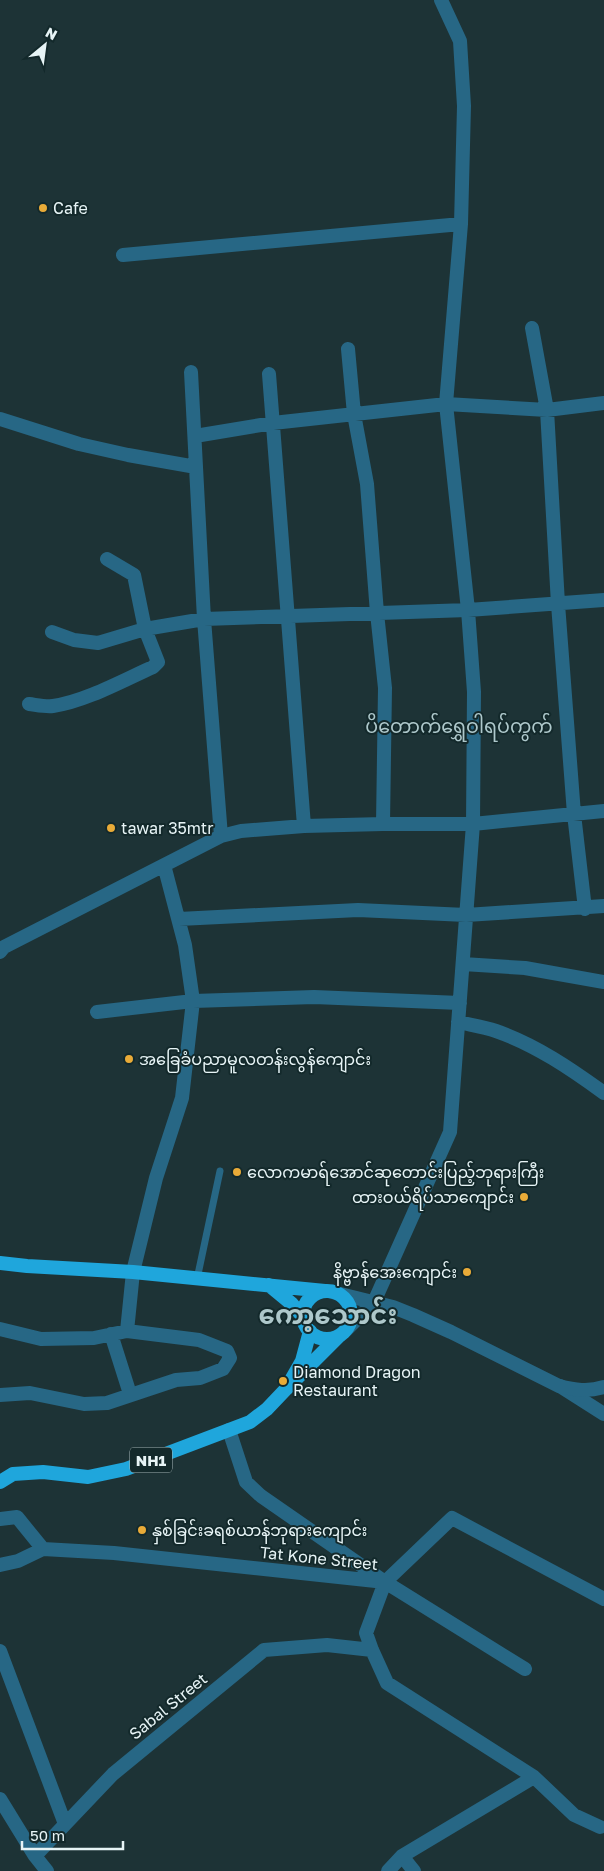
<svg xmlns="http://www.w3.org/2000/svg" width="604" height="1871" viewBox="0 0 604 1871" font-family="'Golos Text','Noto Sans Myanmar',sans-serif">
  <style>
    .lines { fill: none; stroke-linecap: round; stroke-linejoin: round }
    .service { stroke: #276785; stroke-width: 7 }
    .minor { stroke: #276785; stroke-width: 14 }
    .tertiary { stroke: #276785; stroke-width: 14 }
    .trunk { stroke: #1fa6dc; stroke-width: 14 }
    .poi-dot { fill: #e9ab38; stroke: #13292b; stroke-width: 2 }
    .labels { text-anchor: middle; dominant-baseline: central; stroke-width: 4; stroke-linejoin: round; paint-order: stroke }
    .shield { fill: #13292b; stroke: #a7b7b9; stroke-width: 1 }
    .shield-label { font-size: 15px; font-weight: bold; fill: #e7f4f6 }
    .poi-label { font-size: 16px; fill: #e7f4f6; stroke: #13292b; text-anchor: start }
    .street-label { font-size: 16px; fill: #e7f4f6; stroke: #13292b }
    .quarter-label { font-size: 19px; fill: #aec8cb; stroke: #13292b }
    .town-label { font-size: 26px; font-weight: bold; fill: #aec8cb; stroke: #13292b }
  </style>
  <rect width="100%" height="100%" fill="#1d3336"/>
  <g class="lines">
    <!-- service -->
    <path class="service" d="M197,1279L220,1171"/>
    <!-- minor -->
    <path class="minor" d="M123,255L461,224
      M532,328L547,410L558,604L574,814L585,909
      M348,349L354,414L367,484L377,613L385,688L383,824
      M191,372L204,619L221,836
      M269,374L304,826
      M0,419L79,444L128,455L196,467
      M195,436L273,423L446,404L547,410L604,403
      M52,632L74,640L98,643L145,629L204,619L468,610L604,600
      M29,704C37,705 46,707 53,706C84,702 124,680 153,667L158,662L145,629L134,575L107,559
      M179,919L358,910L466,915L604,906
      M0,952L4,947L221,836L241,831L304,826L383,824H473L604,811
      M463,964L525,968L604,982
      M97,1012L193,1001L314,997L460,1003
      M458,1022C471,1025 484,1027 496,1031C536,1045 571,1069 604,1093
      M374,1302L450,1132L473,824L474,692L468,610L446,404L461,224L464,106L460,41L441,0
      M0,1329L41,1339L94,1338L127,1331L199,1340L227,1351L230,1358L223,1369L200,1378L176,1380L107,1403L84,1404L30,1393L0,1395
      M127,1331L133,1272L156,1178L182,1098L193,1001L185,945L164,865
      M111,1334L130,1394
      M560,1386L604,1414
      M229,1430L246,1482L261,1496L385,1582L366,1633L372,1650L387,1683L534,1777L574,1815L600,1827
      M0,1519L17,1517L43,1549L114,1553L385,1582L525,1669
      M0,1565L18,1561L43,1549
      M385,1582L452,1518L604,1599
      M0,1651L65,1824
      M0,1799L35,1856
      M402,1856L414,1871
      M47,1871L35,1856L113,1774L264,1650L327,1645L372,1650
      M388,1871L402,1856L534,1777"/>
    <!-- tertiary -->
    <path class="tertiary" d="M332,1292L393,1307L413,1315L451,1332L559,1386C575,1390 588,1392 604,1387
      M346,1330L374,1302"/>
    <!-- trunk -->
    <path class="trunk" d="M0,1263L27,1266L133,1272L325,1291
      M269,1285L292,1304L304,1318
      M303 1315a24 24 0 1 1 48 0a24 24 0 1 1-48 0Z
      M310,1331L302,1361L286,1389L340,1335
      M0,1482L13,1474L43,1472L88,1477L126,1469L250,1422L267,1409L286,1389"/>
  </g>
  <!-- markers -->
  <g class="poi-dot">
    <circle cx="43" cy="208" r="5"/>
    <circle cx="111" cy="828" r="5"/>
    <circle cx="129" cy="1059" r="5"/>
    <circle cx="237" cy="1172" r="5"/>
    <circle cx="524" cy="1197" r="5"/>
    <circle cx="467" cy="1272" r="5"/>
    <circle cx="283" cy="1381" r="5"/>
    <circle cx="142" cy="1530" r="5"/>
  </g>
  <g class="labels">
    <!-- shield labels -->
    <rect class="shield" x="130" y="1447.5" width="42" height="25" rx="4"/>
    <g class="shield-label">
      <text x="151" y="1460">NH1</text>
    </g>
    <!-- poi labels -->
    <g class="poi-label">
      <text x="53" y="208">Cafe</text>
      <text x="121" y="828">tawar 35mtr</text>
      <text x="139" y="1059">အခြေခံပညာမူလတန်းလွန်ကျောင်း</text>
      <text x="247" y="1172">လောကမာရ်အောင်ဆုတောင်းပြည့်ဘုရားကြီး</text>
      <text x="514" y="1197" text-anchor="end">ထားဝယ်ရိပ်သာကျောင်း</text>
      <text x="457" y="1272" text-anchor="end">နိဗ္ဗာန်အေးကျောင်း</text>
      <text x="293" y="1372">Diamond Dragon<tspan x="293" dy="18">Restaurant</tspan></text>
      <text x="152" y="1530">နှစ်ခြင်းခရစ်ယာန်ဘုရားကျောင်း</text>
    </g>
    <!-- street labels -->
    <g class="street-label">
      <text transform="translate(319 1558) rotate(6)">Tat Kone Street</text>
      <text transform="translate(168 1706) rotate(-39)">Sabal Street</text>
    </g>
    <!-- quarter labels -->
    <g class="quarter-label">
      <text x="459" y="725">ပိတောက်ရွှေဝါရပ်ကွက်</text>
    </g>
    <!-- town labels -->
    <g class="town-label">
      <text x="328" y="1314">ကော့သောင်း</text>
    </g>
  </g>
  <!-- north arrow -->
  <g transform="translate(45 45) rotate(29)" stroke="#13292b" stroke-width="4" paint-order="stroke">
  <path d="M0-4L9 19L0 12L-9 19Z" fill="#e7f4f6"/>
  <text y="-8" font-size="14" font-weight="bold" text-anchor="middle" fill="#e7f4f6">N</text>
  </g>
  <!-- scale -->
  <path d="M22 1841v8h101v-8" fill="none" stroke="#e7f4f6" stroke-width="2.5"/>
  <text x="30" y="1841" font-size="15" fill="#e7f4f6" stroke="#13292b" stroke-width="4" paint-order="stroke">50 m</text>
</svg>
